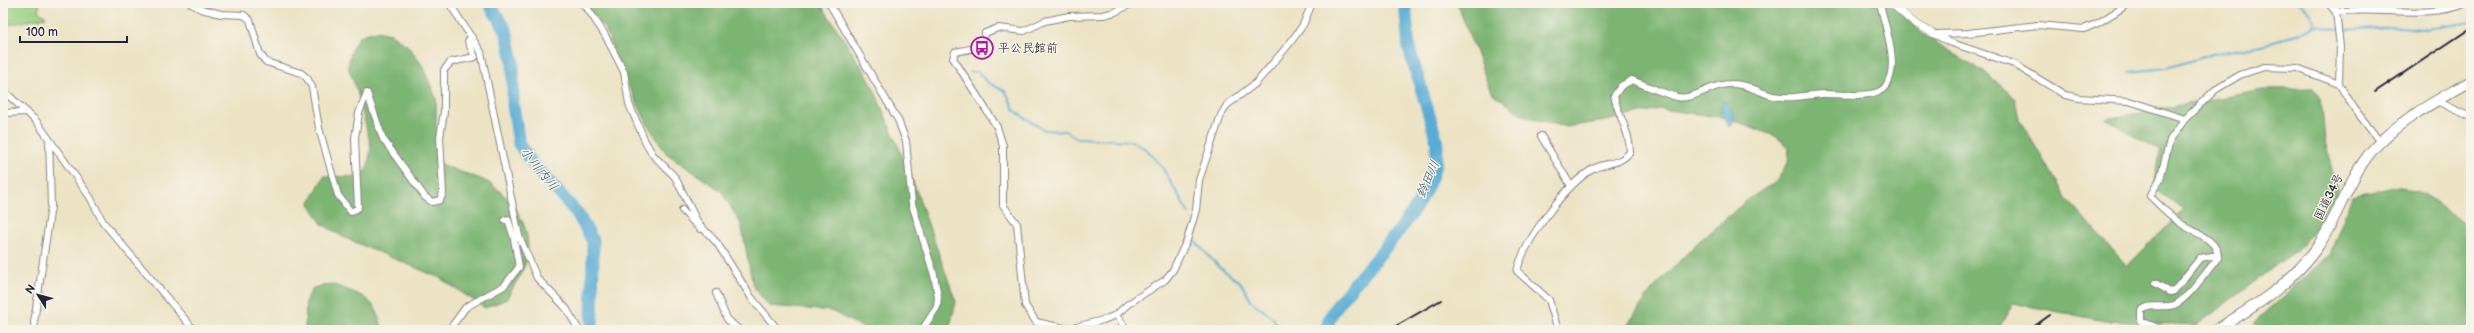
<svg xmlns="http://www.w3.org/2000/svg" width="2474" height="333" viewBox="0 0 2474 333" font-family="'Balsamiq Sans','Klee One',sans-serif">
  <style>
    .green { fill: #9bd284; stroke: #5e7a60 }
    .forest { fill: #7cb472; stroke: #4f6b56 }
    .water { fill: #59acd4; stroke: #3e6788 }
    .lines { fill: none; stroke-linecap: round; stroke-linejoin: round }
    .stream { stroke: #59acd4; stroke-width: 2 }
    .river { stroke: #59acd4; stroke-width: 13 }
    .minor-casing { stroke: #878280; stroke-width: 8 }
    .tertiary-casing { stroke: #878280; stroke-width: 8 }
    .trunk-casing { stroke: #878280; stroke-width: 12 }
    .minor { stroke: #fff; stroke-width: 6 }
    .tertiary { stroke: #fff; stroke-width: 7 }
    .trunk { stroke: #fff; stroke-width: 10 }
    .rail { stroke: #22223b; stroke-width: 2 }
    .labels { text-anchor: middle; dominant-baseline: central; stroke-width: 3; stroke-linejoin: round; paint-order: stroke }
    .poi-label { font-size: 12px; fill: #22223b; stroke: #f7f3e8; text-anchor: start }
    .street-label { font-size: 12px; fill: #22223b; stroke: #f7f3e8 }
    .water-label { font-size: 13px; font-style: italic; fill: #385978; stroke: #f7f3e8 }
  </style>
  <rect width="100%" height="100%" fill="#f7f3e8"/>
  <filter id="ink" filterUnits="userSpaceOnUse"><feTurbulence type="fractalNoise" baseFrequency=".025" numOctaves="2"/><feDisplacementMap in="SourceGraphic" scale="8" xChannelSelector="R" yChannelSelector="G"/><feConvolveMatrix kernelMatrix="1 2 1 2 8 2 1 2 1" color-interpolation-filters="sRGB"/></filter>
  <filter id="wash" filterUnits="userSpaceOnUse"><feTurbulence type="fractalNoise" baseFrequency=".012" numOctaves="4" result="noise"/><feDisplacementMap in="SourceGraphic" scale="16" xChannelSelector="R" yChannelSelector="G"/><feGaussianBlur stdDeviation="0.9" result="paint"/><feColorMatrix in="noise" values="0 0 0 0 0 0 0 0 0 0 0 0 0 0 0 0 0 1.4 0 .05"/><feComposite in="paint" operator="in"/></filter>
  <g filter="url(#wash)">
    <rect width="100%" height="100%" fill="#ece3c4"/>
    <!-- green -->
    <path class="green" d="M3,3H40L38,11L46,17L3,26Z"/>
    <!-- forest -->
    <path class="forest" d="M576,3H820L869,78L911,176L956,302L949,330H868L831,311L769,306L753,286L741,224L721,191L666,153L649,127L623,75L605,28Z
      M1457,3H1890L1924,35L1987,74L2015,98L2019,119L2067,199L2127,266L2184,210L2154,189L2160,151L2106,119L2268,89L2312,88L2321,99L2325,141L2339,198L2304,244L2197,325L2105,321L2013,303L1998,330H1624L1652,290L1696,244L1745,202L1777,180L1788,163L1789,148L1777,137L1728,118L1659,109L1606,121L1566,127L1524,116L1491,92Z
      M376,31L391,34L408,46L422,65L436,98V160C455,173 471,173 489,183C513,198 533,228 527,258C524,271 513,287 507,299L485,308L440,278L343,237L322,224L309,204L324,176L362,177L368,165L371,147L357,91L348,66L352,49L359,36Z
      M2399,186L2426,196L2471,229V330H2260L2253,323L2330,254L2352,196Z
      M331,284C359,294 378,297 382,330H305L306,301L313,288Z"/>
    <!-- water -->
    <path class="water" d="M1723,102H1726C1732,109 1738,120 1729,127L1720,110Z"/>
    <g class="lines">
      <!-- stream -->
      <path class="stream" d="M2299,3C2309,9 2313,14 2315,26
        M969,72H978L987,82L1006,92L1015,111L1044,130L1065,131L1077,138L1132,141L1147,150L1162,167L1189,214
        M2129,72L2167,68L2213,54L2262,45L2281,40L2315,26L2345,30L2391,27L2420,30L2471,22
        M1196,227L1193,239L1219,267L1241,283L1251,301L1272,317L1280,330"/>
      <!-- river -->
      <path class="river" d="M489,3L506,30L513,61V105L519,144L533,164L577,213L593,241L592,330
        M1326,330C1328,324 1330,316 1334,310C1364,265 1447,196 1436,138L1409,48L1405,3"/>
    </g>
  </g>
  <g filter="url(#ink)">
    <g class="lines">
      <!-- minor casing -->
      <g class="minor-casing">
        <path id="minor" d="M190,3L201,9L221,14L244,15L250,20L260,54L266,62L301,73L307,78L312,87L319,128L338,195L351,212L358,208L355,138L359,113L367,93L383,139L425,197L432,202L440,200L443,193L440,137L444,112V70L451,62L475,57L468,41L472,37
          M449,3L481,52L519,236L537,278L566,308L579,330
          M584,3L605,35L624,72L629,104L645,141L653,155L675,177L698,223L717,243L751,297L778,330
          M829,3L898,120L906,141L912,204L934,275L938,297L937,307L922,330
          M1133,3L1115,12L1103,15L1069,16L1045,21L1024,31L998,28L985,33C985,49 969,49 955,52L953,58L997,127L1003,146V205L1017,224L1025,305L1036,322L1068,329L1103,320L1116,315L1128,304L1165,280L1173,270L1187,240L1196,210L1199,180L1221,115L1227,105L1256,83L1290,43L1303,25L1312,3
          M2328,3L2336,12
          M2335,3L2340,47L2339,84L2354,108L2380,142
          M2336,12C2377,6 2428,20 2466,3
          M1934,34L1949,42L2014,64L2065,95L2079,98L2129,101L2185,119L2215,90L2240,75L2264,67L2297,68L2339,84
          M1936,34L1968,33L2038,25L2084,29L2098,23L2130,3
          M3,90L37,122L90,197L103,222L194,330
          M2437,101L2471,117
          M3,113L27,112
          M1541,136L1571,186
          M682,210L700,229
          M505,220L508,219L514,239
          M2155,283L2170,292L2174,291L2200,258L2218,255
          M716,293L727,319L739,330
          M1116,315L1127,330
          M35,330L34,322L51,206L49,139
          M449,330L466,307L504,286L519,267L514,239L519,236
          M1558,330L1549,300L1517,271C1525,240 1565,185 1593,169C1606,162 1620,165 1630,152C1630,132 1618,115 1614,96L1621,86L1632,80C1647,86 1662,93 1677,97C1696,101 1714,79 1741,85C1752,87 1762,93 1773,96C1789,99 1804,96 1821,94C1836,93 1875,100 1885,87C1901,66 1885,28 1880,3
          M2163,330L2141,321V311C2150,302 2163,309 2174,305C2189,299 2207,270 2218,258C2219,240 2195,233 2183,225C2171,217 2160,206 2150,196L2160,179L2170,140L2185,119"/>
      </g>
      <!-- tertiary casing -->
      <g class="tertiary-casing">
        <path id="tertiary" d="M1891,3L1913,22L1934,34"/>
      </g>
      <!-- trunk casing -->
      <g class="trunk-casing">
        <path id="trunk" d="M2216,330C2255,306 2292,284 2318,246C2341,212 2350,171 2380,142C2406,116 2440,99 2471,81"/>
      </g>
      <!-- minor -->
      <use href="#minor" class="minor"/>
      <!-- tertiary -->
      <use href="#tertiary" class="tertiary"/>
      <!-- trunk -->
      <use href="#trunk" class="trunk"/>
      <!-- rail -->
      <path class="rail" d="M2375,92L2471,28
        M1389,330L1441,300
        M2029,330L2050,315"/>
    </g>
  </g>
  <!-- icons -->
  <defs>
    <g id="bus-ring" transform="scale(1.15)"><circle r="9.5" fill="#f7f3e8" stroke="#b5179e" stroke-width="1.5"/><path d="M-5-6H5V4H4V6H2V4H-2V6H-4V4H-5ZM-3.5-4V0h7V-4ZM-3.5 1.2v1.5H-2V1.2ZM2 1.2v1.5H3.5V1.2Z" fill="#b5179e"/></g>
  </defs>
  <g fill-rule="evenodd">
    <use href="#bus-ring" x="982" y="48"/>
  </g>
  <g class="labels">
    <!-- poi labels -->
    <g class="poi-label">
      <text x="998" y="48">平公民館前</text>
    </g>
    <!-- street labels -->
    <g class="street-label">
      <text transform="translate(2329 197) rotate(-64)">国道34号</text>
    </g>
    <!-- water labels -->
    <g class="water-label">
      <text transform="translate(539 169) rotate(51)">小川内川</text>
      <text transform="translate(1428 179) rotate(-66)">鈴田川</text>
    </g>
  </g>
  <!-- margin -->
  <rect width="2474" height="333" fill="none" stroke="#f7f3e8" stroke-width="16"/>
  <!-- north arrow -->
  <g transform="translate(38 295) rotate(306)" stroke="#f7f3e8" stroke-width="3" paint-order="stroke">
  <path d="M0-3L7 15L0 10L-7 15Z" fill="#22223b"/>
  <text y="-6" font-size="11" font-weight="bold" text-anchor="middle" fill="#22223b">N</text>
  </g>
  <!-- scale -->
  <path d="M20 36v6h107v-6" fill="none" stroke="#22223b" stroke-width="2"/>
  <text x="26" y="36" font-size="12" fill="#22223b" stroke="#f7f3e8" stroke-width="3" paint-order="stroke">100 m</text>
</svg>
